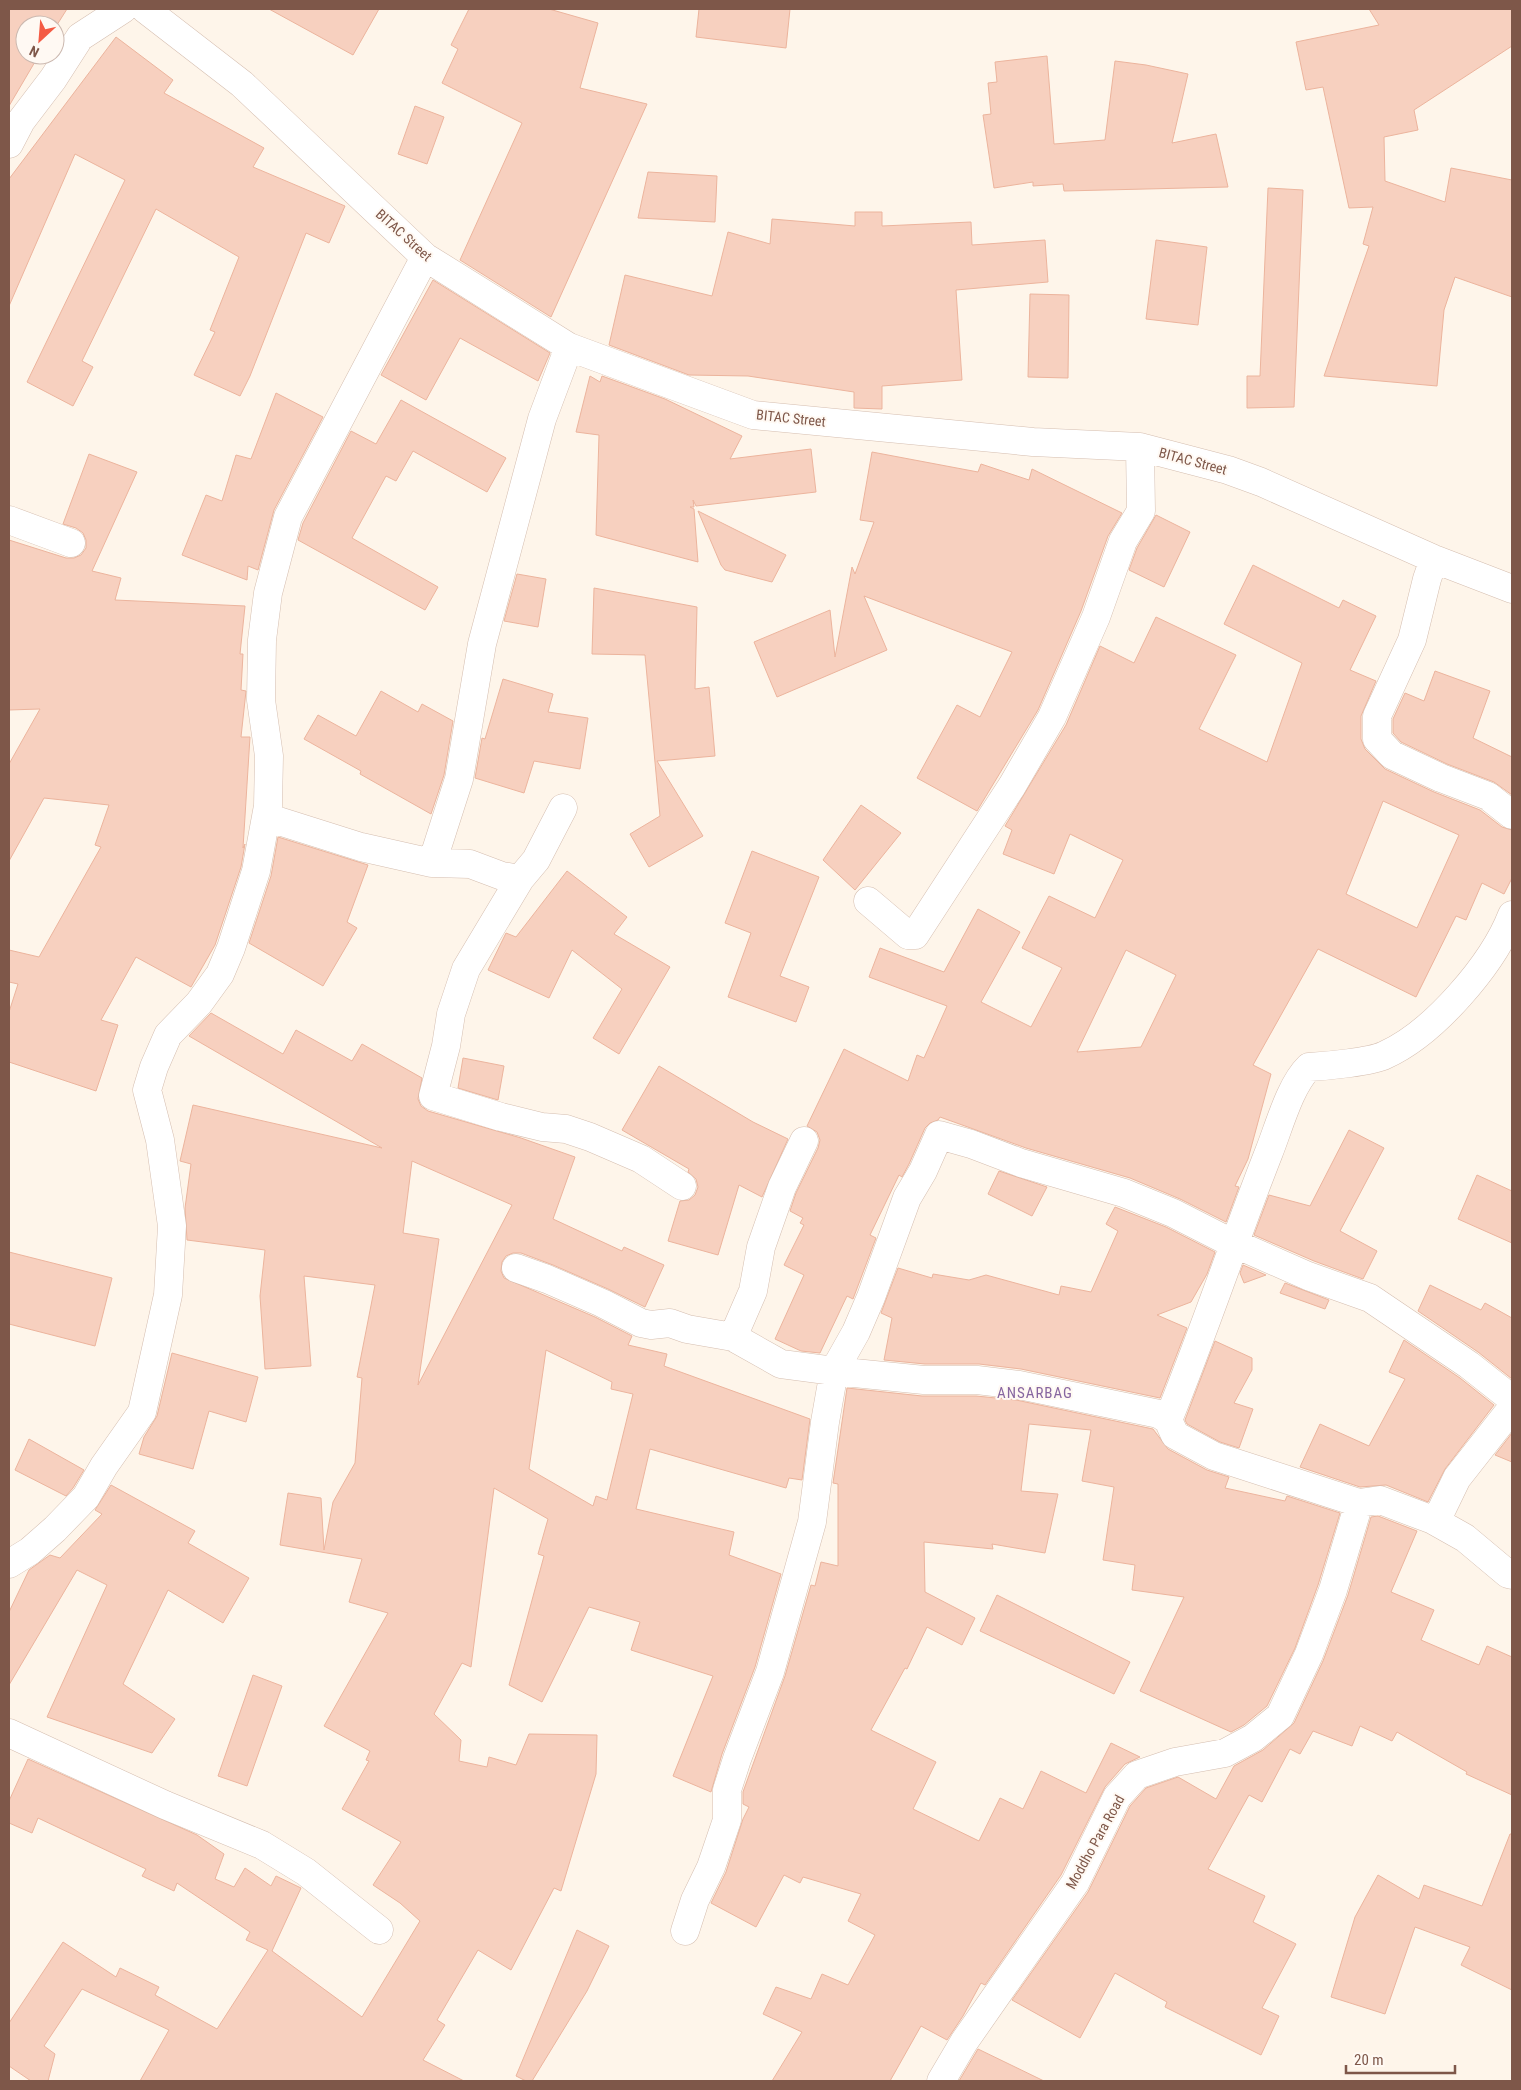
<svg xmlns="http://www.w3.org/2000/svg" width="1521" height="2090" viewBox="0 0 1521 2090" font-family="'Roboto Condensed',sans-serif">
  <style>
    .building { fill: #f7d0bf; stroke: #ecb49d; fill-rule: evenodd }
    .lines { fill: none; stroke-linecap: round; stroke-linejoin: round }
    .minor-casing { stroke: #d5beb0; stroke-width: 29 }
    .minor { stroke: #fff; stroke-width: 28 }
    .labels { text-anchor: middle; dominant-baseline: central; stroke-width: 4; stroke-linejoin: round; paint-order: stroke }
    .street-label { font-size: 14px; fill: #7e5749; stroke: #fff9f3 }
    .neighbourhood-label { font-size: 15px; letter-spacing: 1px; fill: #8766a0; stroke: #fff9f3 }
  </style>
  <rect width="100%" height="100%" fill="#fef5ea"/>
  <!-- building -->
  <path class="building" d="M9,9H67L55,28V25H25V55H39L9,106Z
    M269,9H379L353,55Z
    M469,9H549L598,23L580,88L647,104L551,317L460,260L522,123L442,83L458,49L451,45Z
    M699,9H790L786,48L696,37Z
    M1369,9H1512V46L1414,110L1418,130L1384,137L1385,181L1445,202L1451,168L1512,180V297L1455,277L1444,310L1437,386L1324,376L1369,246L1363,244L1373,207L1349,208L1323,87L1306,90L1296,42L1379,25Z
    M116,37L173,80L164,93L264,148L253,167L345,206L329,243L306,233L250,376L240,396L194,375L215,332L210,330L239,257L156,209L82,361L93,367L73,406L27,382L125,180L75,154L9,306V179Z
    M1047,56L1054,144L1105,140L1115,61L1146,65L1188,74L1172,143L1216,134L1228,187L1064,191L1063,184L1033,186V182L994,188L983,115L991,114L988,83L997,82L995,62Z
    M415,106L444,117L427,164L398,154Z
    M648,172L717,176L715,222L638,218Z
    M1268,188L1303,190L1294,407L1247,408V376H1260Z
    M855,212H882V226L971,222L972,245L1045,240L1048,282L956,290L962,380L882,386V409L854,408V392L748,376L689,375L609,345L625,275L712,296L728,232L770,244L772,219L855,226Z
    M1156,240L1207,247L1198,325L1146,319Z
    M433,280L550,353L538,381L460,338L426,400L381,375Z
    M1030,294L1069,295L1068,378L1028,377Z
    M590,376L600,382L602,376L665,399L742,436L730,459L811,449L816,492L696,506L693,500L694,507H690L694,509L698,562L596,535L599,435L576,432Z
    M276,393L323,417L274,510L258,570L248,566L247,580L182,555L206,495L222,501L236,455L251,459Z
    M401,400L506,458L487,492L413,451L396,481L386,476L352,538L438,587L425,610L298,540L303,523L351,431L376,444Z
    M872,452L978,472L981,464L1029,480L1032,469L1122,513L1108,536L1081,611L1038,710L977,811L917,778L957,705L980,717L1012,652L864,596L887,650L777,697L754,642L830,610L835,657L852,567L855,574L874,522L860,520Z
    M89,454L137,472L92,571L121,578L115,600L245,606L240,654H243L241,690L246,691L241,737H250L243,848L245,844L241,867L215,945L191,987L136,957L101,1020L118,1025L96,1091L9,1062V1012L18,984L9,982V950L39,957L101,847L95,845L109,805L44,798L9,861V764L40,709L9,710V540L66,558H74L81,555L86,548V540L83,533L76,528L63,524Z
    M698,511L786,555L772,582L725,570L721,565Z
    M1156,515L1190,532L1164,587L1129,570L1137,548Z
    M1253,565L1339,608L1343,600L1376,616L1350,670L1376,681L1361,716V739L1365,749L1385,769L1434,792L1480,810L1502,827L1512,830V878L1504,894L1482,883L1466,920L1456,916L1416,997L1318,949L1253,1065L1271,1074L1248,1159L1235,1186L1239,1187L1226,1222L1180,1199L1130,1178L1026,1148L940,1117L938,1120L930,1123L925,1128L909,1164L902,1177L899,1175L870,1235L876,1238L853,1299L847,1296L820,1353L801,1351L775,1339L804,1275L784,1265L804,1225L800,1223L803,1218L790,1211L796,1193L818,1148L820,1140L817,1132L807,1126L844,1049L908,1081L917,1055L924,1058L947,1006L869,977L880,948L944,972L978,909L1020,932L981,1002L1031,1027L1062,968L1022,948L1049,896L1095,918L1123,860L1070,834L1054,874L1003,854L1012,830L1005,826L1066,725L1100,646L1134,663L1156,617L1236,655L1199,729L1267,762L1302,663L1224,624ZM1383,801L1459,835L1417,928L1346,894ZM1126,950L1176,975L1141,1047L1077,1052Z
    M517,574L546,579L538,627L504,621Z
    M594,588L697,607L695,689L709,687L715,756L657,761L703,836L649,867L630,834L660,816L645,655L592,654Z
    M1435,671L1490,691L1473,738L1512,757V795L1494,782L1447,764L1401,742L1393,733V719L1405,693L1424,701Z
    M503,679L553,694L548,712L588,718L580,769L534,761L524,793L475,778L482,738L485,739Z
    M381,691L418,712L422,704L453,721L444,775L431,814L360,774L361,771L304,739L318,715L356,736Z
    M861,805L901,833L855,890L823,860Z
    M278,837L368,865L347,922L357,928L323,986L249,943L271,876Z
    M752,851L819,877L780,976L809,987L796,1022L728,997L751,933L725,923Z
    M567,871L627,917L614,934L670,967L619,1054L593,1038L622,989L572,950L549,998L488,970L506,933L516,937Z
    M211,1013L283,1054L296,1030L352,1061L362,1044L422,1078L418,1099L421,1106L428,1111L521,1138L575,1157L553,1219L622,1251L624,1247L664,1265L645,1307L608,1289L553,1265L521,1253H513L506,1256L502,1262L501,1271L504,1278L595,1317L632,1336L628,1345L667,1354L664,1366L810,1419L802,1480L789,1478L786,1488L650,1449L636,1509L734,1532L729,1555L781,1574L755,1667L722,1754L711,1792L673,1776L713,1676L631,1650L640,1622L589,1607L542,1702L509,1685L544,1556L538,1554L548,1519L494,1488L471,1667L462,1663L434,1714L461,1740L459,1761L487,1767L489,1757L516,1765L529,1734L597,1735L596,1774L561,1891L554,1888L511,1970L478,1950L437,2020L445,2025L423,2060L464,2081H140L169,2030L82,1989L44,2046L55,2054L48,2081H31L9,2066V2023L63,1942L116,1977L120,1968L159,1987L155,1995L217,2029L268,1950L246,1940L250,1932L177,1883L174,1891L142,1876L146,1869L38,1818L32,1833L9,1823V1801L28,1759L197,1835L224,1854L215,1879L234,1887L245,1868L271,1886L276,1876L301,1888L272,1951L362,2017L420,1921L400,1903L373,1885L401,1842L342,1809L369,1761L366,1760L370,1751L324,1726L388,1613L349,1602L362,1559L280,1545L288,1493L321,1498L324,1550L333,1502L355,1463L362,1378L357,1377L375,1285L304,1276L311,1366L265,1369L260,1296L265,1250L187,1240L185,1208L191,1164L180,1161L193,1105L382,1148L189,1036ZM412,1161L512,1205L418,1385L439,1239L403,1233ZM546,1350L612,1382L611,1389L633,1394L607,1500L596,1496L593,1506L529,1469Z
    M463,1058L504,1066L498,1100L458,1088Z
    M659,1066L753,1122L788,1139L762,1197L739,1185L718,1255L668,1241L680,1201L689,1200L695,1195L698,1187L696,1179L688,1172L689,1169L622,1130Z
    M1349,1130L1384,1148L1340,1231L1377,1251L1363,1279L1314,1261L1254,1235L1269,1195L1310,1206Z
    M999,1171L1047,1187L1032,1216L988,1194Z
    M1477,1175L1512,1191V1243L1458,1219Z
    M1115,1207L1166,1227L1215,1252L1207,1274L1191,1302L1157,1315L1187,1328L1160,1398L1021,1369L979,1364H925L884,1360L892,1318L881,1313L898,1268L932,1278L933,1274L969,1280L986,1275L1059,1295L1061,1286L1091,1292L1118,1231L1106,1224Z
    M9,1252L112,1278L95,1346L9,1324Z
    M1243,1265L1266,1275L1244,1283L1240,1273Z
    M1285,1283L1329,1300L1325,1309L1280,1293Z
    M1430,1285L1481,1310L1485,1303L1512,1318V1379L1478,1352L1418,1311Z
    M1404,1340L1460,1378L1494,1405L1445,1469L1428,1502L1386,1485L1360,1487L1300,1467L1320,1424L1369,1446L1405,1379L1389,1372Z
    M1215,1341L1252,1358V1370L1234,1403L1253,1409L1239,1448L1220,1442L1187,1424L1185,1420Z
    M172,1353L258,1377L246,1422L209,1411L193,1469L139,1454L144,1437L157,1416Z
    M847,1388L922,1396H976L1016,1400L1153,1429L1168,1449L1207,1470L1229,1477L1225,1488L1285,1501L1287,1496L1340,1513L1318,1585L1295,1648L1267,1706L1244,1725L1231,1732L1140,1691L1184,1597L1132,1590L1135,1565L1103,1560L1114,1487L1082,1481L1091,1430L1029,1424L1021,1491L1058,1494L1045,1553L992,1544L993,1549L924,1542L925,1592L975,1618L962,1645L927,1627L907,1669L905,1668L871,1730L936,1762L913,1809L979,1841L1000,1798L1023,1809L1041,1771L1086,1793L1111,1743L1140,1757L1125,1764L1105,1787L1061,1875L985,1985L981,1983L963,2016L947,2040L921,2026L890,2081H772L802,2032L763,2014L776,1987L811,1999L822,1974L848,1985L875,1935L848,1921L861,1894L803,1877L800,1883L784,1875L756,1927L711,1903L726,1872L743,1819L749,1807L743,1804V1792L785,1676L811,1585L815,1586L821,1562L838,1566V1484L833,1483Z
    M1512,1433V1462L1495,1455Z
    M29,1439L84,1470L73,1488L66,1496L15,1470Z
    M111,1485L195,1531L188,1543L249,1578L223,1623L168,1590L123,1684L175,1719L152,1753L47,1717L107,1585L77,1570L9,1685V1612L29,1570L50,1555L60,1558L102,1514L95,1510Z
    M1378,1516L1417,1531L1391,1592L1434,1610L1421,1640L1479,1665L1487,1646L1512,1657V1795L1466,1774L1467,1772L1397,1732L1392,1741L1360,1726L1352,1746L1313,1731L1300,1754L1290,1749L1262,1802L1249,1795L1208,1869L1265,1896L1253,1922L1296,1944L1262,2008L1279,2016L1261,2055L1165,2007L1167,2002L1115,1973L1080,2038L1012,2000L1088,1892L1130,1806L1146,1788L1178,1777L1216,1799L1234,1766L1263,1750L1294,1723L1323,1661L1348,1595L1371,1517Z
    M997,1595L1130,1662L1114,1694L980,1631Z
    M253,1675L282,1686L247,1786L218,1776Z
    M1510,1834H1512V1990L1461,1965L1470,1947L1415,1927L1385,2014L1331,1997L1355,1917L1378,1875L1419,1899L1424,1885L1482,1906Z
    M577,1930L609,1946L587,1991L532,2081H526L516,2076Z
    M978,2049L1044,2081H959Z"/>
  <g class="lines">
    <!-- minor casing -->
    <g class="minor-casing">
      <path id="minor" d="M145,9L242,84L425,257L569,347L753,415L1033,442L1140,447L1228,470L1261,482L1434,559L1512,589
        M9,144L21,121L53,79L80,37L123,9
        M9,520L71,543
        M1434,559L1427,579L1412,640L1377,716V739L1392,755L1441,778L1488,796L1512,815
        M266,817L361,847L432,863L459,779L482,644L542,419L569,347
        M432,863L470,864L502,876L520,879L536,860L563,808
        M520,879L466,969L451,1014L446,1046L433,1096L501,1117L542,1127L566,1129L590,1137L641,1159L682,1186
        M868,901L908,935H915L1012,786L1052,717L1096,617L1123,541L1141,511L1140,447
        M1512,915C1493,964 1434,1033 1385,1055C1371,1062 1326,1066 1309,1067C1290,1085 1279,1127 1269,1152C1234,1241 1204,1332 1168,1420L1175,1435L1214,1456L1359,1503L1380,1500L1433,1520L1441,1511L1457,1478L1512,1408
        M516,1268L547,1279L602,1303L641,1323L651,1325L670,1323L687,1329L733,1337L781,1364L834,1371L856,1332L871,1297L907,1198L923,1171L939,1135L971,1144L1021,1163L1124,1193L1173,1213L1224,1239L1308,1276L1370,1298L1469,1365L1512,1399
        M733,1337L753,1291L761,1247L782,1187L804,1141
        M1433,1520L1465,1538L1508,1574L1512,1575
        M9,1564L30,1551L55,1529L86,1497L104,1466L142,1412L168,1295L172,1226L160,1140L147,1090L154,1067L168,1035L199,1003L220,974L231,948L256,871L268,806L269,756L261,700L262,640L268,593L288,517L425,257
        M9,1733L165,1805L262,1845L306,1872L379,1930
        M685,1931L695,1900L711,1867L727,1820V1790L737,1759L770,1672L812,1522L825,1422L834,1371L924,1380H977L1019,1385L1159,1414L1168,1420
        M941,2081L964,2042L1075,1883L1117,1797L1137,1775L1175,1762L1225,1753L1253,1738L1280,1716L1309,1654L1333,1590L1359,1503"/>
    </g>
    <!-- minor -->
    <use href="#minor" class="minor"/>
  </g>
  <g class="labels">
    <!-- street labels -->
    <g class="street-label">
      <text transform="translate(404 235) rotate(42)">BITAC Street</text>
      <text transform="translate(791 418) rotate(6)">BITAC Street</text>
      <text transform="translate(1193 461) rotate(15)">BITAC Street</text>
      <text transform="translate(1095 1842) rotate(-61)">Moddho Para Road</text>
    </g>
    <!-- neighbourhood labels -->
    <g class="neighbourhood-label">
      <text x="1035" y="1393">ANSARBAG</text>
    </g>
  </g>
  <!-- border -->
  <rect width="1521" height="2090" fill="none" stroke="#7e5749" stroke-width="20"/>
  <!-- north arrow -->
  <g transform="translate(40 40) rotate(206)"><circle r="24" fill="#fff9f3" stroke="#cbb8af"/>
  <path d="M0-4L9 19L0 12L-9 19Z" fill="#f45b44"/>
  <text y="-8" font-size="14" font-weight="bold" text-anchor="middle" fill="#7e5749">N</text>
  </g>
  <!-- scale -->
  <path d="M1346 2065v8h109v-8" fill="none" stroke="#7e5749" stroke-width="2.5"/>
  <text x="1354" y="2065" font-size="15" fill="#7e5749" stroke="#fff9f3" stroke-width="4" paint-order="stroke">20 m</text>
</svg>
